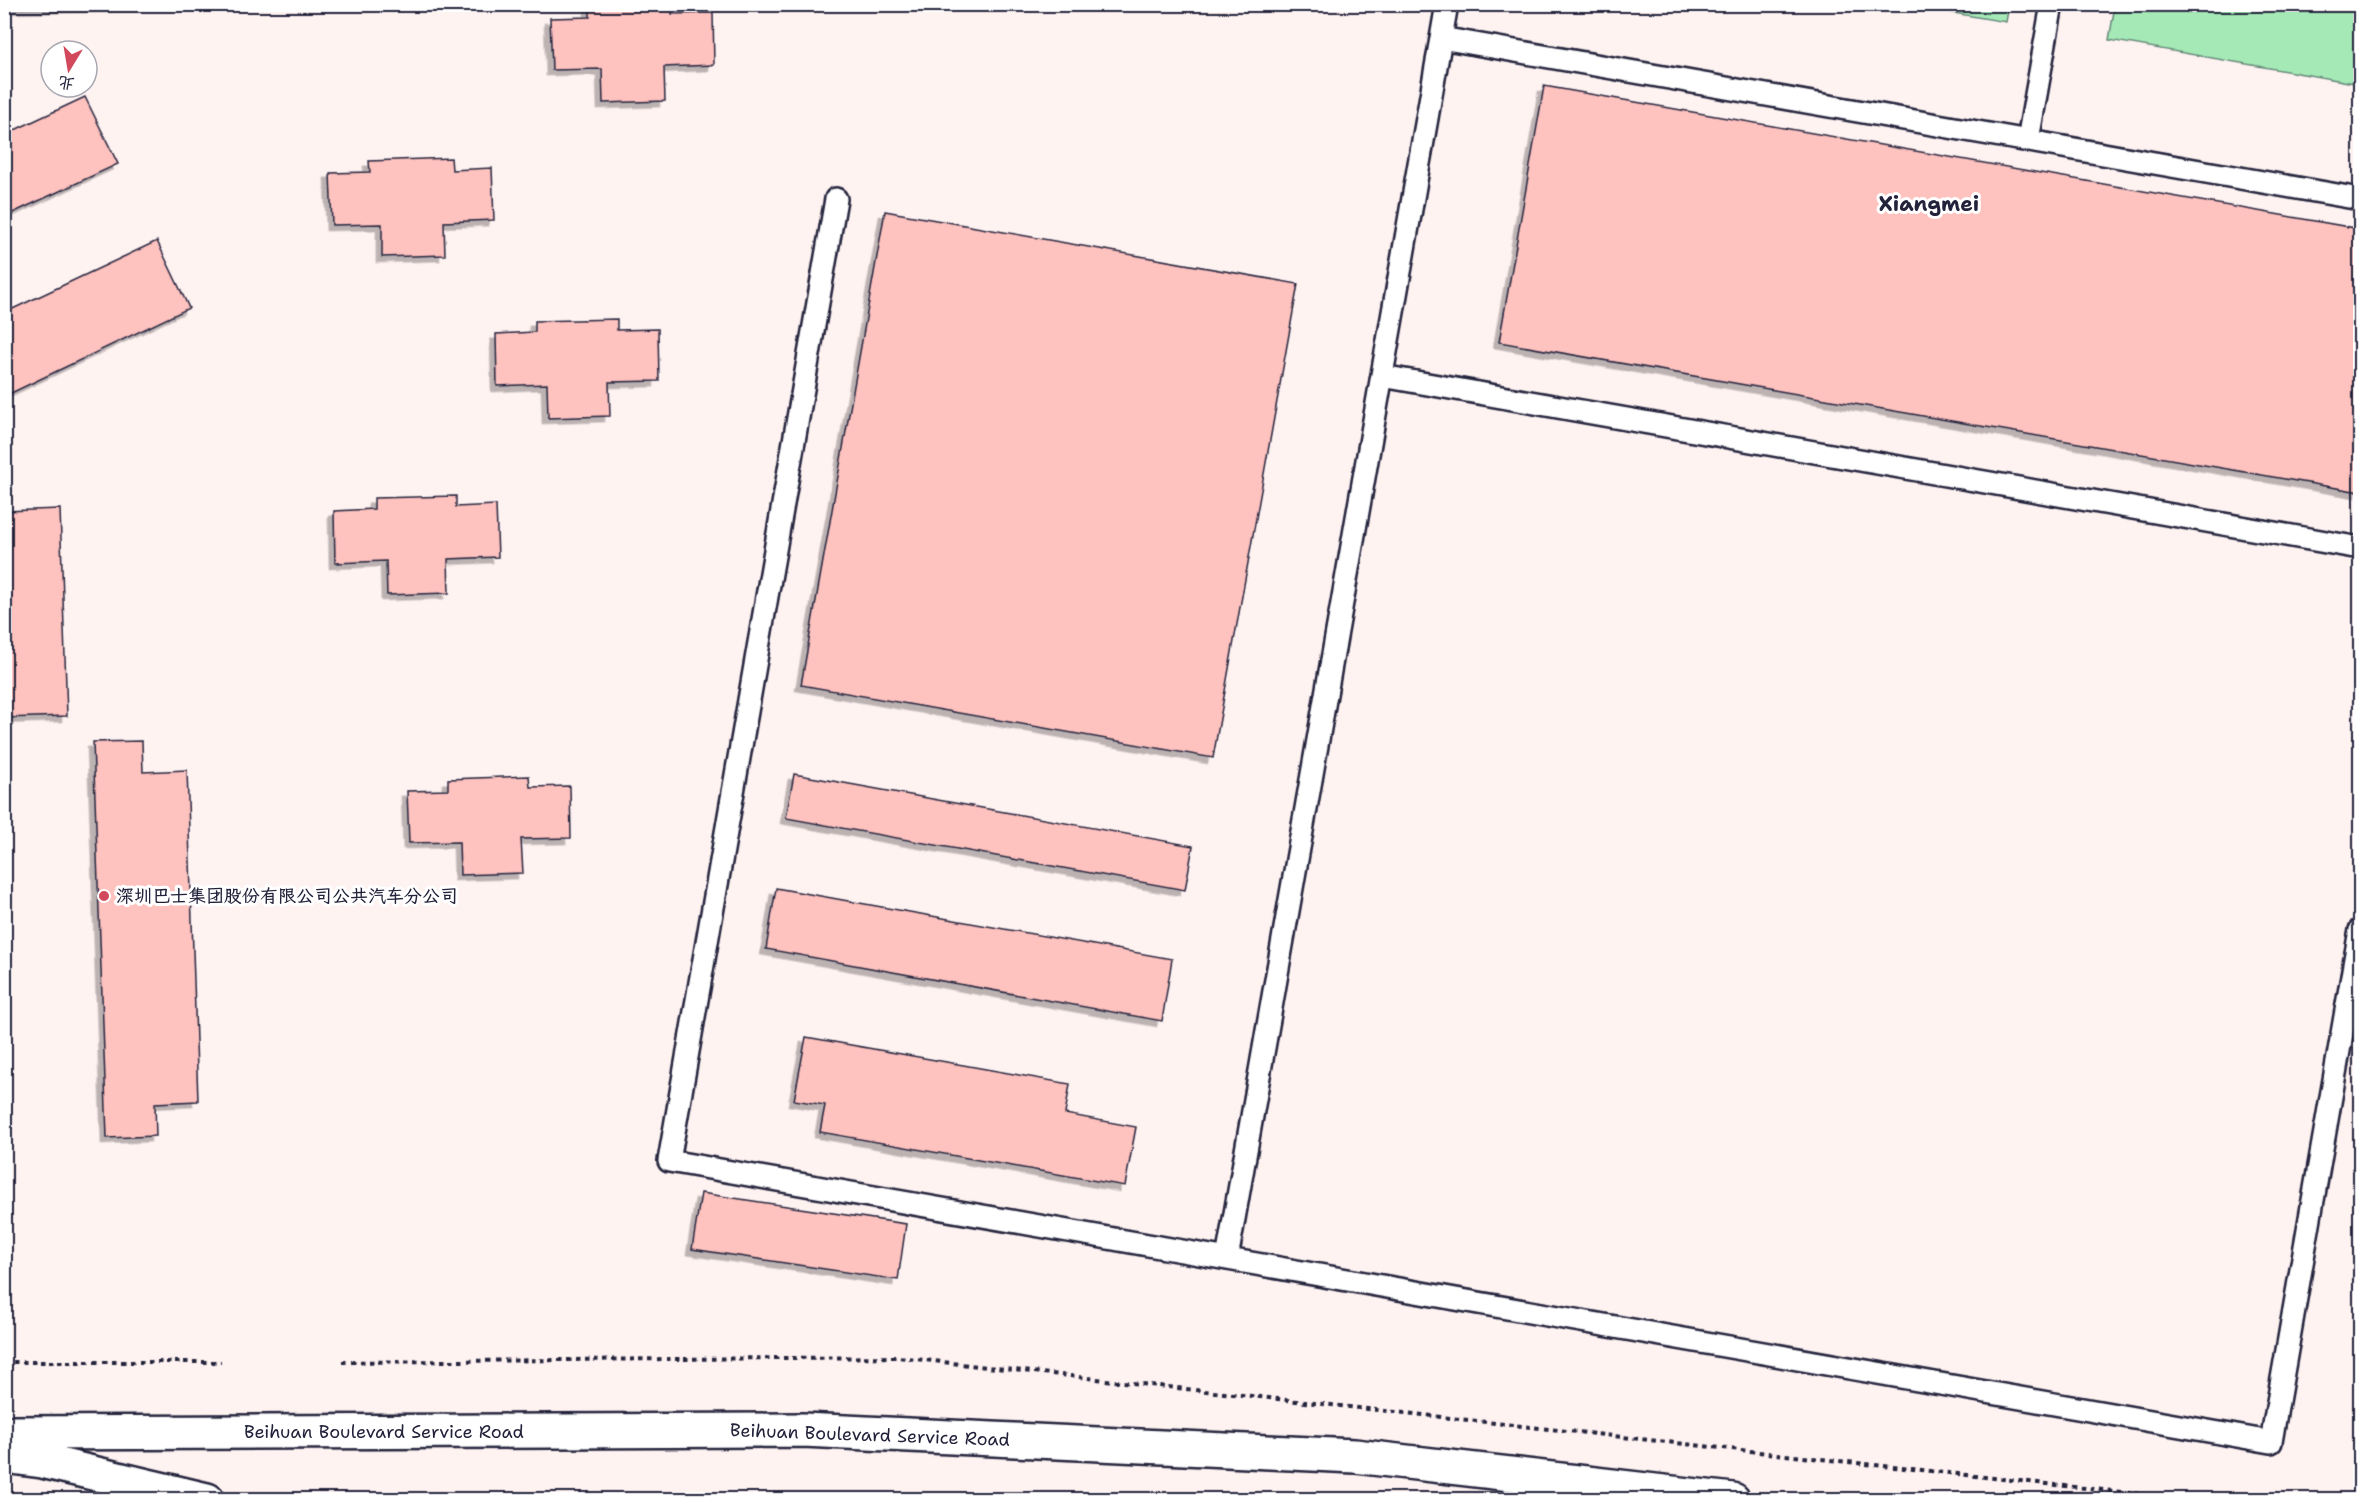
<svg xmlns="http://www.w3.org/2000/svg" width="2365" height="1504" viewBox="0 0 2365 1504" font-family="'Shantell Sans','LXGW WenKai TC',sans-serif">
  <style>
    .green { fill: #a5eab6; stroke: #648678; stroke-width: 1.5 }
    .building { fill: #fec2bf; stroke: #22223b; stroke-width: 1.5; filter: url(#shadow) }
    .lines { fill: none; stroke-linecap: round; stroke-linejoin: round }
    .lane-casing { stroke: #22223b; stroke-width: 26 }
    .primary-casing { stroke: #22223b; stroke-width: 38 }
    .highway-casing { stroke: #22223b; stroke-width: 38 }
    .path { stroke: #22223b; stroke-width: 4; stroke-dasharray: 4.5 4.5; stroke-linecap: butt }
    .lane { stroke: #fff; stroke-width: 21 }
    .primary { stroke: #fff; stroke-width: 33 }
    .highway { stroke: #fff; stroke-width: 33 }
    .poi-dot { fill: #d1495b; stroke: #fff; stroke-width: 2 }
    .labels { text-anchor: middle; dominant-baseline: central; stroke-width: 6; stroke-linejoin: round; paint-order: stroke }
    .poi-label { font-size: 18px; font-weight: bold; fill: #22223b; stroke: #fff; text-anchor: start }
    .street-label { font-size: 18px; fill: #22223b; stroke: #fff }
    .quarter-label { font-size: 21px; font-weight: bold; fill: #22223b; stroke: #fff }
  </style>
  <defs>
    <filter id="shadow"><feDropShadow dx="-5.5" dy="5.5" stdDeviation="0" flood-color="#0004"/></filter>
  </defs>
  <rect width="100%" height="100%" fill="#fff3f2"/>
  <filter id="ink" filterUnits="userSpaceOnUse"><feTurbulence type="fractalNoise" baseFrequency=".0167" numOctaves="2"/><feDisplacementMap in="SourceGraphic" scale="12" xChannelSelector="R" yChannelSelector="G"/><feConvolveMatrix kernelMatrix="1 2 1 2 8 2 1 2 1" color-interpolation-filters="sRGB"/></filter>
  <g filter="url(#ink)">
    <!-- green -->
    <path class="green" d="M1906,5H2009L2006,22Z
      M2115,5H2360V84L2109,40Z"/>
    <!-- building -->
    <path class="building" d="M4,4H146V6L4,8Z
      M672,4V14L713,13L714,65L664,67L665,101L603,103L602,69L552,70L550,18L590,17V6Z
      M1544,86L2360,229V492L1499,342Z
      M85,97L118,164L4,217V135Z
      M451,158L452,170L492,168L494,220L444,222L445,255L382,257V224L332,225L330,173L370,172L369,161Z
      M885,211L1298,284L1213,758L801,685Z
      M157,241L189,308L7,395L4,390V313Z
      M617,319V330L658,329L659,381L609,382L610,416L548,418L547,384L497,386L496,334L535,332V321Z
      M456,496V507L496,505L498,557L448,559L449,593L387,595L386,561L335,563L334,511L374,509V498Z
      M60,509L67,716L4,718V511Z
      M142,741L143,772L187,770L198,1101L155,1103L156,1136L107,1138L93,742Z
      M794,774L1193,846L1185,890L786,818Z
      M529,776L530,787L570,786L571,838L521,839L523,873L460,875L459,842L409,843L407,791L448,790V779Z
      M776,888L1172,959L1162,1021L766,949Z
      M806,1037L1070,1084L1065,1114L1136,1127L1125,1186L820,1132L825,1105L794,1100Z
      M701,1193L906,1224L898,1280L692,1249Z"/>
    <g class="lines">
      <!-- lane casing -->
      <g class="lane-casing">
        <path id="lane" d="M1441,38L2360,199
          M2028,140L2052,4
          M836,199L669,1161L2271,1442L2360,930
          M1382,376L2360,548
          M1227,1259L1447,4"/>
      </g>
      <!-- primary casing -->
      <g class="primary-casing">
        <path id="primary" d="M4,1433L803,1430L1355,1456L1733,1500"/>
      </g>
      <!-- highway casing -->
      <g class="highway-casing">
        <path id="highway" d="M4,1456L42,1461L207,1500"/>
      </g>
      <!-- path -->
      <path class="path" d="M4,1362H221
        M342,1362L897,1357L2193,1500"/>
      <!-- lane -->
      <use href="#lane" class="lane"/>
      <!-- primary -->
      <use href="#primary" class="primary"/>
      <!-- highway -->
      <use href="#highway" class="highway"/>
    </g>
  </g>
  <!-- markers -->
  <circle class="poi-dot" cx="104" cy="896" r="6"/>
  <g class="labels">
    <!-- poi labels -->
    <g class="poi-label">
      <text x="116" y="896">深圳巴士集团股份有限公司公共汽车分公司</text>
    </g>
    <!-- street labels -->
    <g class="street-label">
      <text x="384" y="1432">Beihuan Boulevard Service Road</text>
      <text transform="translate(870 1435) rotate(2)">Beihuan Boulevard Service Road</text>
    </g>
    <!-- quarter labels -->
    <g class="quarter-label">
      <text x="1929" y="204">Xiangmei</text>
    </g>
  </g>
  <!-- margin -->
  <rect width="2365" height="1504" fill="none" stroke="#fff" stroke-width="24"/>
  <rect x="12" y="12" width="2341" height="1480" fill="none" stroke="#22223b" stroke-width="2" filter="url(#ink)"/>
  <!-- north arrow -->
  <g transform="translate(69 69) rotate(191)"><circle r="28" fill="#ffffff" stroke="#a7a7b1" stroke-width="1.5"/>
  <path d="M0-4.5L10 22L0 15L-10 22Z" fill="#d1495b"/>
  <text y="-9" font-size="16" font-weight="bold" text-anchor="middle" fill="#22223b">北</text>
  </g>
</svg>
